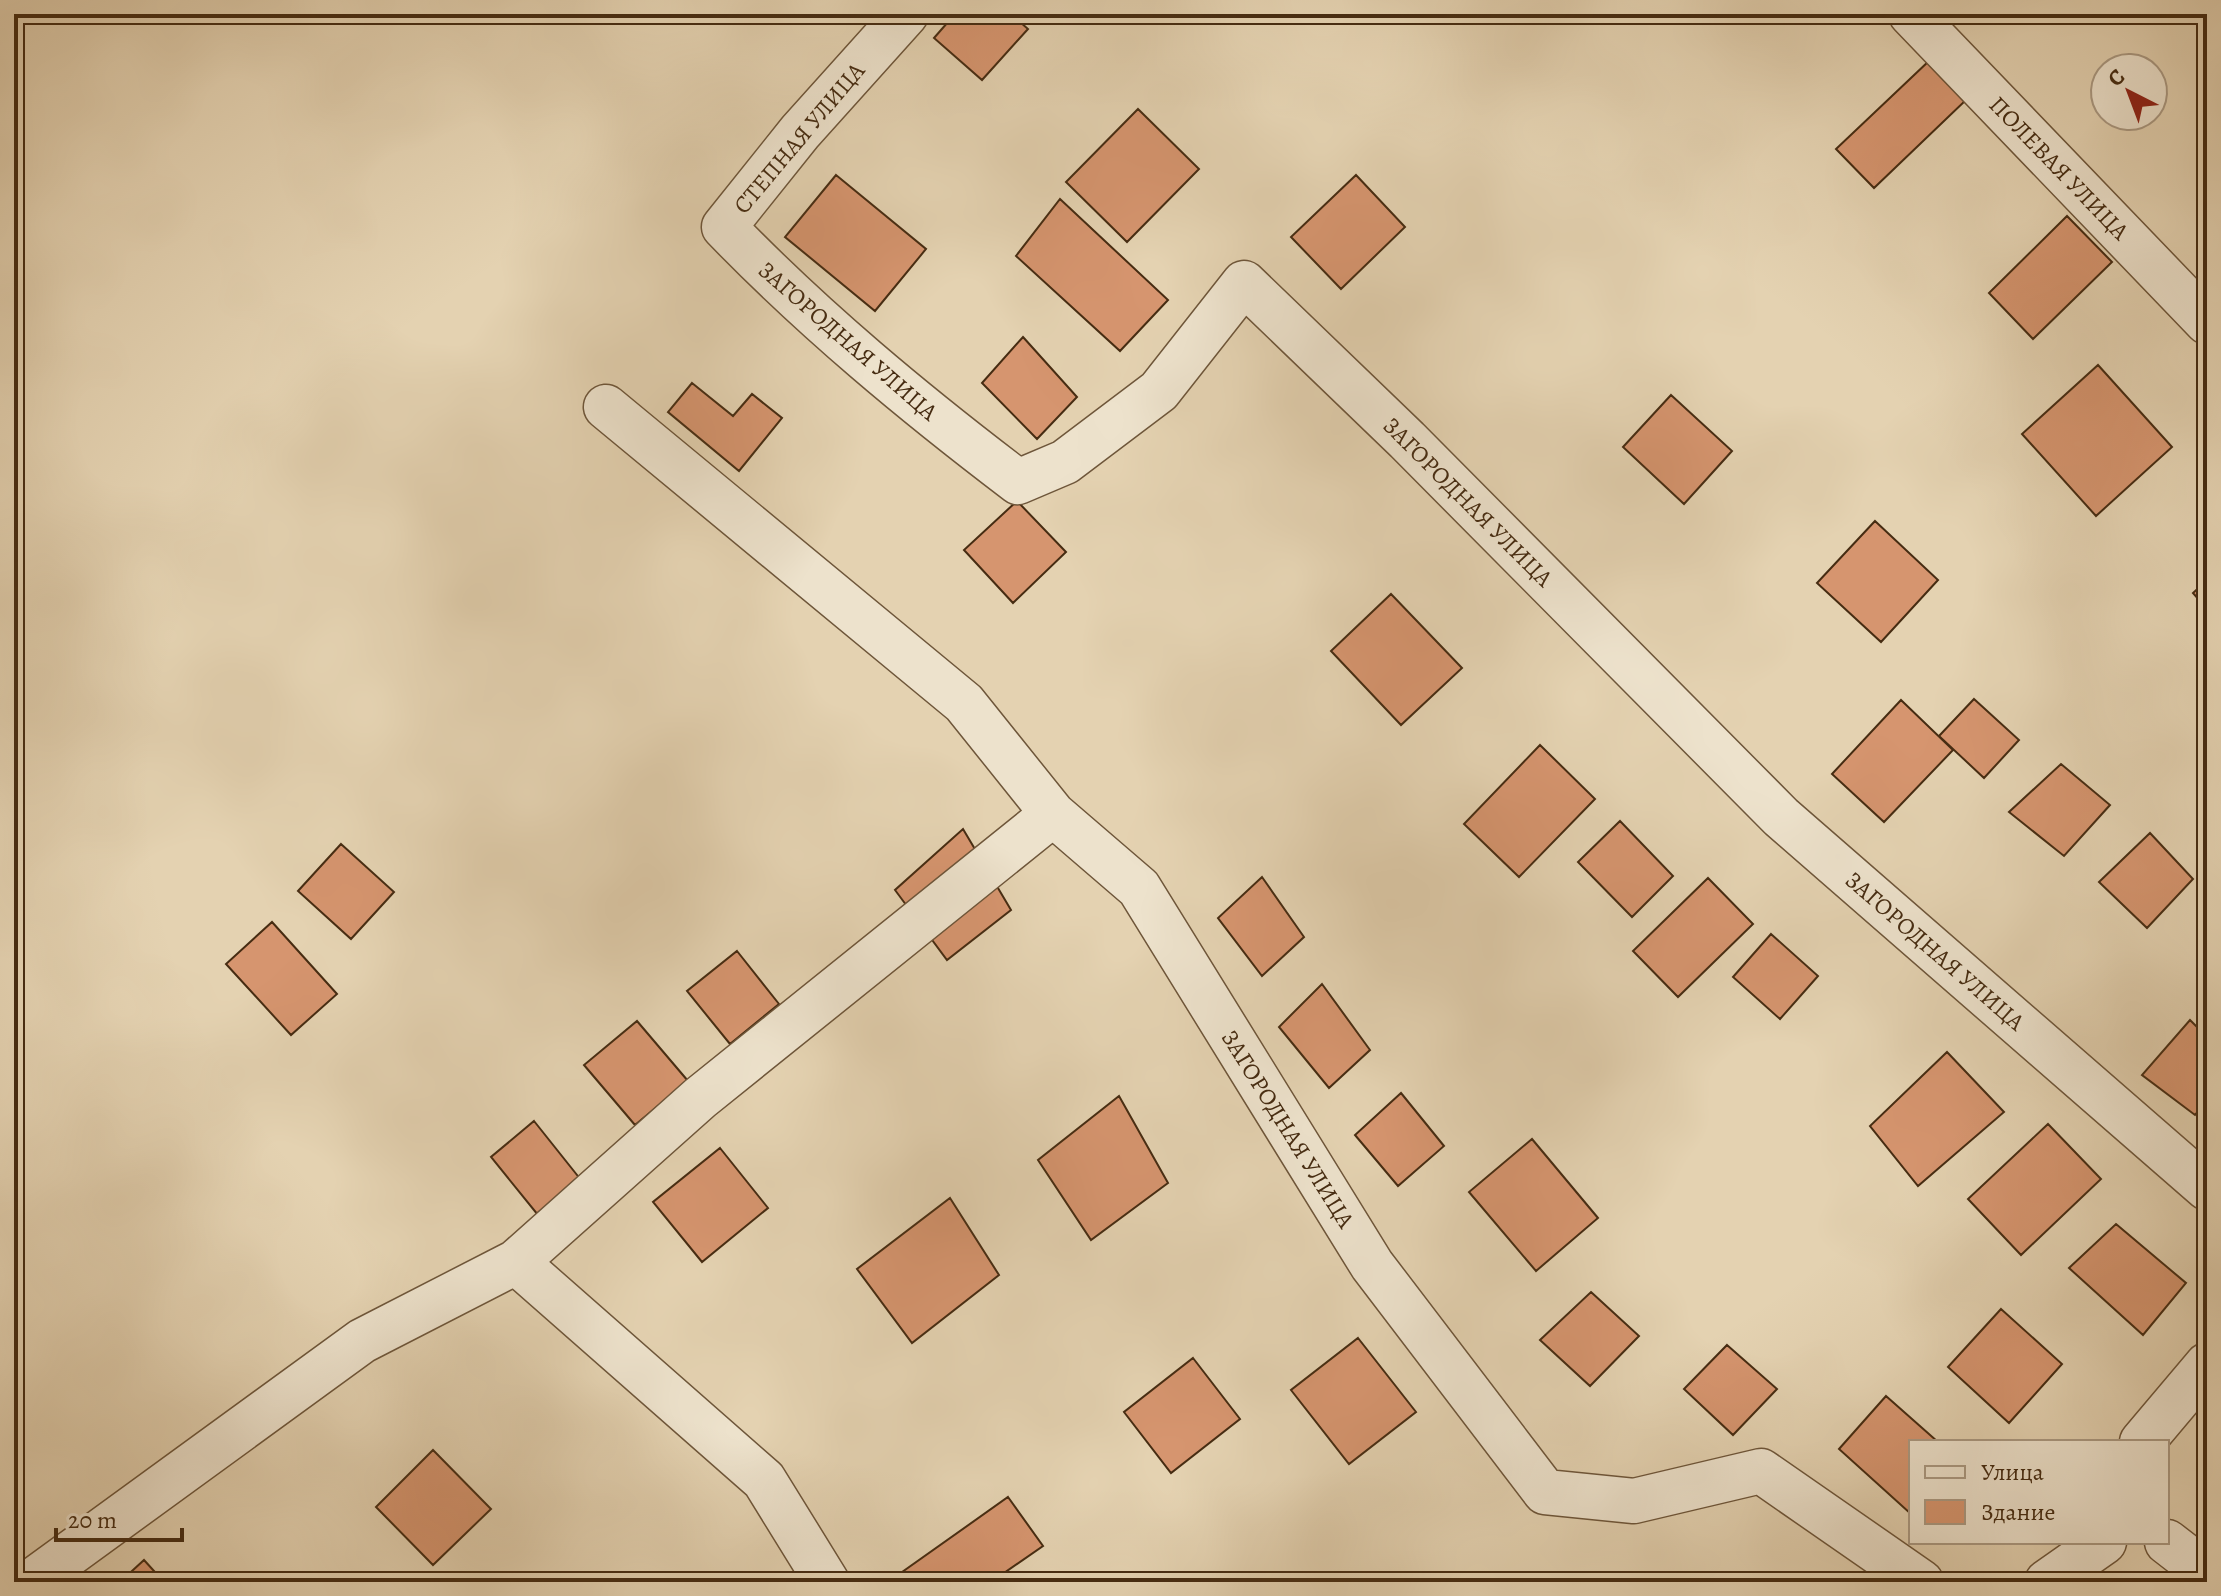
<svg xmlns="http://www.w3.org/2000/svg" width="2221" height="1596" viewBox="0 0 2221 1596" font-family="Alegreya,serif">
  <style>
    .building { fill: #d6956f; stroke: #462c12; stroke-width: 2 }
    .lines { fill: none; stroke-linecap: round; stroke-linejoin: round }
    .minor-casing { stroke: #6e563a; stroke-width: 47 }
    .minor { stroke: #ede2cc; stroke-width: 44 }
    .labels { text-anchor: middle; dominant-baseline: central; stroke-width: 6; stroke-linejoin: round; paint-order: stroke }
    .street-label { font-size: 24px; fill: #462c12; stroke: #ede2cc }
  </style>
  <rect width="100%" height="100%" fill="#e4d2b1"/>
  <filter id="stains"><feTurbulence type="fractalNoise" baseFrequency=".0025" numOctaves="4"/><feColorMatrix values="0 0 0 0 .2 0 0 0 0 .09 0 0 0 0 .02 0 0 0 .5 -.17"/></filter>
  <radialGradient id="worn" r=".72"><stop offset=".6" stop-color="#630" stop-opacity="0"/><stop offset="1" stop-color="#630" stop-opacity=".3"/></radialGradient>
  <!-- building -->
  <path class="building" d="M955,14H1011L1028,29L982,80L934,38Z
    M1930,60L1967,99L1874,188L1836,149Z
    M1138,109L1199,169L1127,242L1066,182Z
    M836,175L926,249L875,311L785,237Z
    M1356,175L1405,227L1341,289L1291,237Z
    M1060,199L1168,300L1120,351L1016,256Z
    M2067,216L2112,262L2033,339L1989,293Z
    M1023,337L1077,397L1037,439L982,383Z
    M2098,365L2172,447L2096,516L2022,434Z
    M692,383L733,416L752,394L782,418L739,471L668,412Z
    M1671,395L1732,451L1684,504L1623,447Z
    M1017,501L1066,552L1013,603L964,550Z
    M1875,521L1938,580L1881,642L1817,583Z
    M2207,580V609L2193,593Z
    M1391,594L1462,668L1401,725L1331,651Z
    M1974,699L2019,740L1984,778L1939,736Z
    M1901,700L1953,750L1884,822L1832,774Z
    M1540,745L1595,799L1519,877L1464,824Z
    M2061,764L2110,805L2064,856L2009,812Z
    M1620,821L1673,876L1632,917L1578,862Z
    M963,829L1011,910L947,960L895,890Z
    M2150,833L2193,879L2147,928L2099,882Z
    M341,844L394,892L351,939L298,891Z
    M1262,877L1304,937L1262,976L1218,918Z
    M1708,878L1753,924L1678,997L1633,951Z
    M272,922L337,994L291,1035L226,964Z
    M1771,934L1818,976L1780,1019L1733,977Z
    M737,951L779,1004L730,1044L687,991Z
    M1322,984L1370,1050L1329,1088L1279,1027Z
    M2190,1020L2207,1037V1101L2195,1115L2142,1075Z
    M637,1021L688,1081L635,1125L584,1065Z
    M1947,1052L2004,1112L1918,1186L1870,1126Z
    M1401,1093L1444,1146L1398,1186L1355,1135Z
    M1119,1096L1168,1183L1091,1240L1038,1160Z
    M534,1121L581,1180L538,1215L491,1157Z
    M2048,1124L2101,1179L2021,1255L1968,1199Z
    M1532,1139L1598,1218L1536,1271L1469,1192Z
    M720,1148L768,1208L702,1262L653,1202Z
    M950,1198L999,1275L912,1343L857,1269Z
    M2116,1224L2186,1283L2143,1335L2069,1268Z
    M1591,1292L1639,1336L1590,1386L1540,1340Z
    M2001,1309L2062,1364L2009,1423L1948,1367Z
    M1358,1338L1416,1412L1349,1464L1291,1390Z
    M1727,1345L1777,1389L1733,1435L1684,1389Z
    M1193,1358L1240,1419L1171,1473L1124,1412Z
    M1886,1396L1938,1442H1911V1514L1839,1449Z
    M433,1450L491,1509L433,1565L376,1507Z
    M1008,1497L1043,1546L991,1582H888Z
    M144,1560L164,1582H120Z"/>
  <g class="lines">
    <!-- minor casing -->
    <g class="minor-casing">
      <path id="minor" d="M906,14L800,132L724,227C815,321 914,403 1018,482L1065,462L1159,391L1244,283L1407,440L1781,817L2207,1188
        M1911,14L2207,322
        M606,407L964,703L1053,814L1139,888L1372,1265L1545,1492L1634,1501L1761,1471L1921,1582
        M516,1262L764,1480L827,1582
        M2142,1442L2207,1365
        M2167,1542L2207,1573
        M31,1582L362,1341L516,1262L700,1098L1053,814
        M2047,1582L2104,1542"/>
    </g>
    <!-- minor -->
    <use href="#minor" class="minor"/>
  </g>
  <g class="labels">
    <!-- street labels -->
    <g class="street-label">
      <text transform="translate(799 138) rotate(-50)">СТЕПНАЯ УЛИЦА</text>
      <text transform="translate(2059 168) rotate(46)">ПОЛЕВАЯ УЛИЦА</text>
      <text transform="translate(848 341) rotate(41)">ЗАГОРОДНАЯ УЛИЦА</text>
      <text transform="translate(1468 502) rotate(45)">ЗАГОРОДНАЯ УЛИЦА</text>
      <text transform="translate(1935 951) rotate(41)">ЗАГОРОДНАЯ УЛИЦА</text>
      <text transform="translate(1288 1129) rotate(58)">ЗАГОРОДНАЯ УЛИЦА</text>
    </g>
  </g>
  <!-- margin -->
  <rect width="2221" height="1596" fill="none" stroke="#e4d2b1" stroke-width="48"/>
  <rect x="16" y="16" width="2189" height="1564" fill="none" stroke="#462c12" stroke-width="4"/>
  <rect x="24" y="24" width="2173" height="1548" fill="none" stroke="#462c12" stroke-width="2"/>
  <!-- legend -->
  <rect x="1909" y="1440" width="260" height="104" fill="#ede2cc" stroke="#aa9982" stroke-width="2"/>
  <rect x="1925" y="1466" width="40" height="12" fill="#ede2cc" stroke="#aa9982" stroke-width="2"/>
  <text x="1981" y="1480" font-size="24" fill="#462c12">Улица</text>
  <rect x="1925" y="1500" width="40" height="24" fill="#d6956f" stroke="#aa9982" stroke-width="2"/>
  <text x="1981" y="1520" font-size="24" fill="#462c12">Здание</text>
  <!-- north arrow -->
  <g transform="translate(2129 92) rotate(318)"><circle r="38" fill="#ede2cc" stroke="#aa9982" stroke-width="2"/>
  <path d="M0-6L14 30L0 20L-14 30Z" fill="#8f2418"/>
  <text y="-12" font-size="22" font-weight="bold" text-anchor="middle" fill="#462c12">С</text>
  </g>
  <!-- scale -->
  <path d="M56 1528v12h126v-12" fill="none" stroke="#462c12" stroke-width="4"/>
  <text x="68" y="1528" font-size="24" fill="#462c12" stroke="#ede2cc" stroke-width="6" paint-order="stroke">20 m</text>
  <rect width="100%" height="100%" filter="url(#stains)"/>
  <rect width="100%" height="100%" fill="url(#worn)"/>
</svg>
